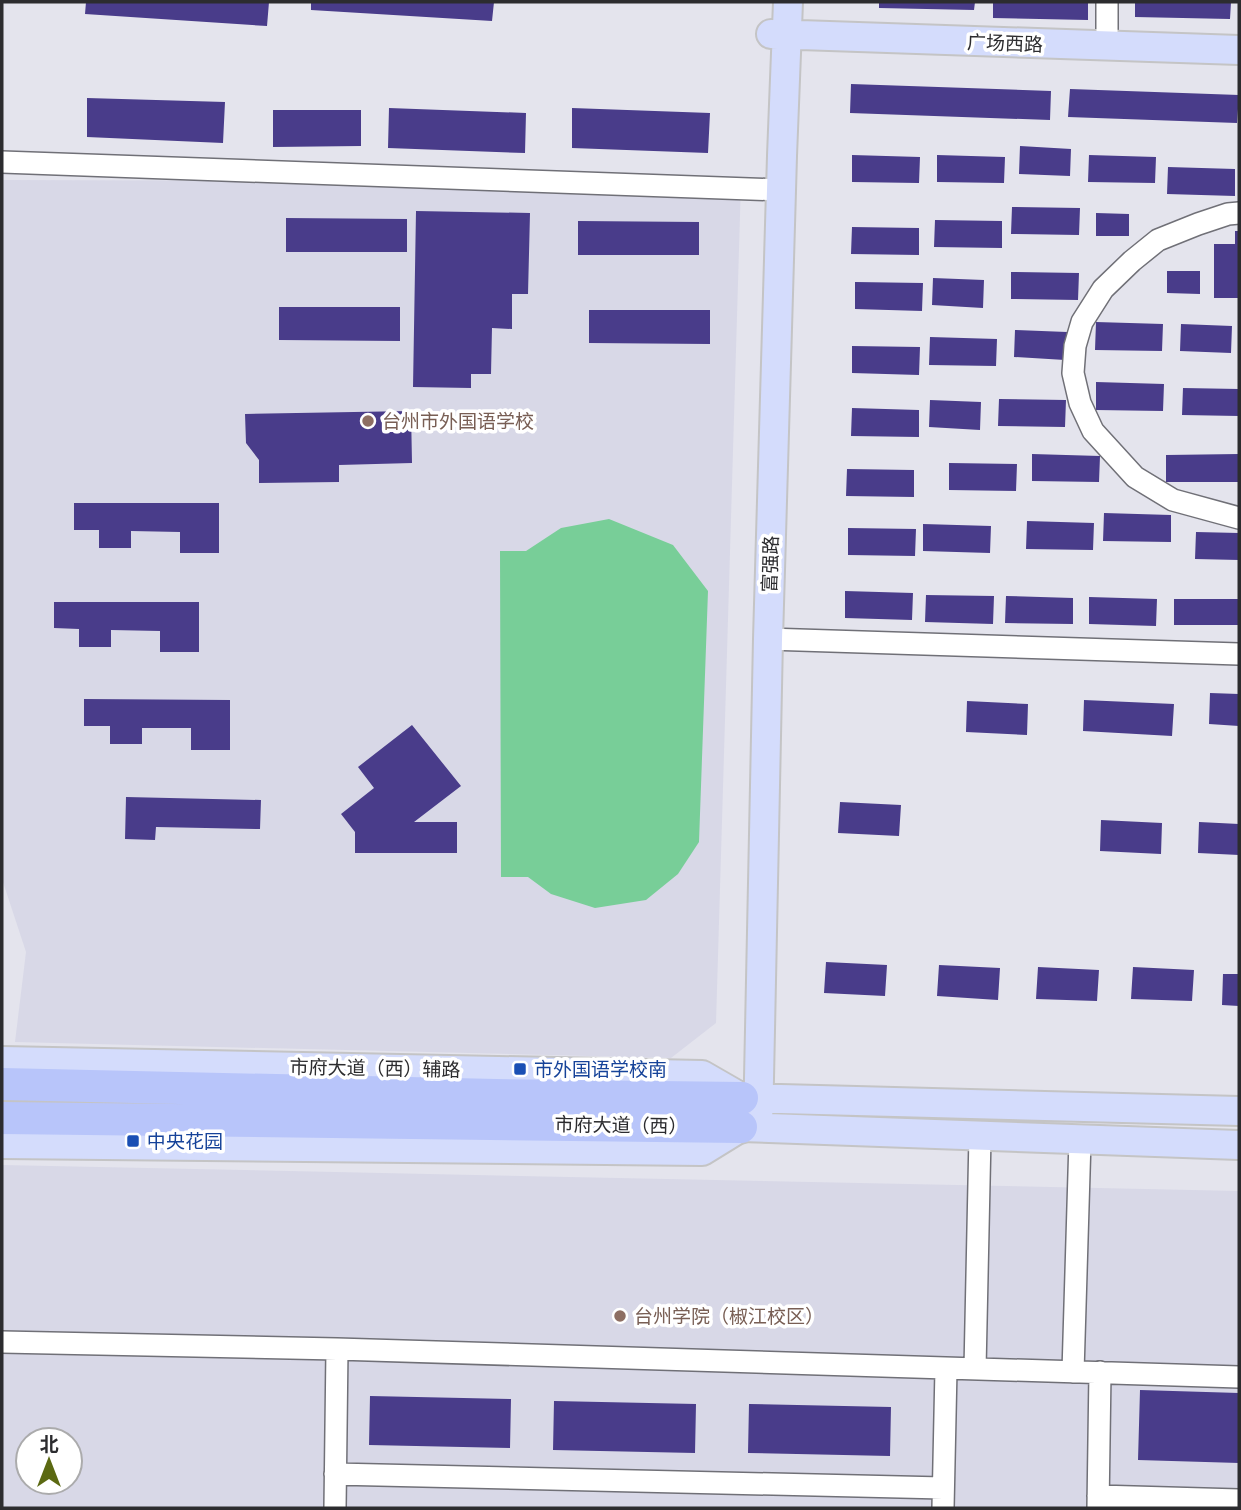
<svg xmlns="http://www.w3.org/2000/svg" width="1241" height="1510" viewBox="0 0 1241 1510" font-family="'DejaVu Sans','Noto Sans SC',sans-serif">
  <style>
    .built { fill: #d8d8e7; fill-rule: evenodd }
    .green { fill: #78ce98 }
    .building { fill: #493c8a }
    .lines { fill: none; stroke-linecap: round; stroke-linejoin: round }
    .minor-casing { stroke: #707077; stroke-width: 24 }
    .major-casing { stroke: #c4c4c5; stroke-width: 32 }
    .highway-casing { stroke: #c4c4c5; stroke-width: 35 }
    .minor { stroke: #fff; stroke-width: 21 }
    .major { stroke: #d4dcfc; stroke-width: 28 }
    .highway { stroke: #b8c5fa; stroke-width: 32 }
    .education-dot { fill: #8d6e63; stroke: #fff; stroke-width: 2.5 }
    .transit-dot { fill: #1a4fb4; stroke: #fff; stroke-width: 2.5 }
    .labels { text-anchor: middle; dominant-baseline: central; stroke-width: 7; stroke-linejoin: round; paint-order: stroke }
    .street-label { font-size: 19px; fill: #2c2c2f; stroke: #fff }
    .education-label { font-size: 19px; fill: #785e54; stroke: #fff; text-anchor: start }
    .transit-label { font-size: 19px; fill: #164399; stroke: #fff; text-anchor: start }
  </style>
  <rect width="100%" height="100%" fill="#e4e4ed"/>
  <!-- built -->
  <path class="built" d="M2,180L741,182L716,1023L671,1058L15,1042L26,952L2,879Z
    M2,1165L1239,1191V1508H2ZM28,1440H70V1482H28Z"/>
  <!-- green -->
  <path class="green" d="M609,519L673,545L708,591L699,842L678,874L646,900L595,908L551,894L528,877H501L500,551H526L561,528Z"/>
  <!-- building -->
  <path class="building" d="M86,2H269L267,26L85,14Z
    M311,2H494L492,21L311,10Z
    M879,2H975L974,10L879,8Z
    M993,2H1088V20L993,18Z
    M1135,2H1231L1230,19L1135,17Z
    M851,84L1051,91L1050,120L850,113Z
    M1070,89L1239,95L1237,123L1068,117Z
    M87,98L225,102L223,143L87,137Z
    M389,108L526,113L525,153L388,148Z
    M572,108L710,113L708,153L572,148Z
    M273,110H361V146L273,147Z
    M1020,146L1071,149L1070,176L1019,174Z
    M852,155L920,157L919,183L852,182Z
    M937,155L1005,157L1004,183L937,182Z
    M1089,155L1156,157L1155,183L1088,182Z
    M1168,167L1235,169V196L1167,194Z
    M1012,207L1080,208L1079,235L1011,234Z
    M416,211L530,213L528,294H512V329L492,328L491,374H471V388L413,387Z
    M1096,213L1129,214V236H1096Z
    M286,218L407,219V252H286Z
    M935,220L1002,221V248L934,247Z
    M578,221L699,222V255H578Z
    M852,227L919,228V255L851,254Z
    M1235,231H1239V298H1214V244H1235Z
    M1167,271H1200V294L1167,293Z
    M1011,272L1079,273L1078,300L1011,299Z
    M933,278L984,280L983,308L932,305Z
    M855,282L923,283L922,311L855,309Z
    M279,307H400V341L279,340Z
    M589,310H710V344L589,343Z
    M1096,322L1163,324L1162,351L1095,350Z
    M1181,324L1232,326L1231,353L1180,351Z
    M1015,330L1067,332L1065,360L1014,357Z
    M930,337L997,339L996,366L929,365Z
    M852,346L920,347L919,375L852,373Z
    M1096,382L1164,384L1163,411L1096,410Z
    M1183,388L1239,389V416L1182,415Z
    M999,399L1066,400L1065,427L998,426Z
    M930,400L981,402L980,430L929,427Z
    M852,408L919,410V437L851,436Z
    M411,411L412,463L339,465V482L259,483V460L246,443L245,414Z
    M1032,454L1100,456L1099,482L1032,481Z
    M1239,454V482H1166V455Z
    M949,463L1017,464L1016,491L949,490Z
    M847,469L914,470V497L846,496Z
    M74,503H219V553H180V532L131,531V548H99V530H74Z
    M1104,513L1171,515V542L1103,541Z
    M1027,521L1094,523L1093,550L1026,549Z
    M923,524L991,526L990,553L923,551Z
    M848,528L916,529L915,556L848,555Z
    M1196,532L1239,533V560L1195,559Z
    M845,591L913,593L912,620L845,618Z
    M926,595L994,596L993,624L925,622Z
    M1006,596L1073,598V624L1005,623Z
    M1089,597L1157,599L1156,626L1089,624Z
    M1174,599H1239V625H1174Z
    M54,602H199V652H160V631L111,630V647H79V629L54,628Z
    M1210,693L1239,694V726L1209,724Z
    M84,699L230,700V750H191V728H142V744H110V726H84Z
    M1084,700L1174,704L1172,736L1083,731Z
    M967,701L1028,704L1027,735L966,732Z
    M412,725L461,786L414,822H457V853H355V832L341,814L374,788L358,767Z
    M126,797L261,800L260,829L156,827L155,840L125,839Z
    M840,802L901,805L899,836L838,833Z
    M1101,820L1162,823L1161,854L1100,851Z
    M1199,822L1239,824V855L1198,853Z
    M826,962L887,965L885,996L824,993Z
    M939,965L1000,968L998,1000L937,996Z
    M1038,967L1099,970L1097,1001L1036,999Z
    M1133,967L1194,970L1192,1001L1131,999Z
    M1223,974H1239V1006L1222,1005Z
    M1140,1390L1239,1393V1463L1138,1460Z
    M370,1396L511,1399L510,1448L369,1445Z
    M554,1401L696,1404L695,1453L553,1450Z
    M749,1404L891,1407L890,1456L748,1453Z"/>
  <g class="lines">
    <!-- minor casing -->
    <g class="minor-casing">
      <path id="minor" d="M1107,46V2
        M2,162L781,190
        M1239,213L1228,214L1198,224L1158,240L1132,261L1103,289L1082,322L1075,346L1073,373L1080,403L1093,431L1135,477L1173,500L1239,518
        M768,639L1239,654
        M2,1342L337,1349L1239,1377
        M975,1369L980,1136
        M1073,1372L1080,1140
        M335,1474L943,1488
        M1098,1496L1239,1500
        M335,1508L337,1349
        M943,1508L946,1369
        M1098,1508L1100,1372"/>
    </g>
    <!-- major casing -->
    <g class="major-casing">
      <path id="major" d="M771,34L1239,50
        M2,1061L702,1075L742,1098L1239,1111
        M741,1127L1239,1145
        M758,1127L768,639L782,156L788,2
        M2,1144L702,1151L741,1127"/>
    </g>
    <!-- highway casing -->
    <g class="highway-casing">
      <path id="highway" d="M2,1084L496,1095L742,1098
        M2,1118L741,1127"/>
    </g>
    <!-- minor -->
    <use href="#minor" class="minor"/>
    <!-- major -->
    <use href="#major" class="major"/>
    <!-- highway -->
    <use href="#highway" class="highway"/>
  </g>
  <!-- markers -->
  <g class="education-dot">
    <circle cx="368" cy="421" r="7"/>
    <circle cx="620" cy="1316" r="7"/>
  </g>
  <g class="transit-dot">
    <rect x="513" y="1062" width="14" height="14" rx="3.5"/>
    <rect x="126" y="1134" width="14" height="14" rx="3.5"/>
  </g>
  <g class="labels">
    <!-- street labels -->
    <g class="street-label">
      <text transform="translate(1005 43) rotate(2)">广场西路</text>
      <text transform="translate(770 564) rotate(-88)">富强路</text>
      <text transform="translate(375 1068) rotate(1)">市府大道（西）辅路</text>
      <text transform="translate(621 1125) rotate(1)">市府大道（西）</text>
    </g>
    <!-- education labels -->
    <g class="education-label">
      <text x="382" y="421">台州市外国语学校</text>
      <text x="634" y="1316">台州学院（椒江校区）</text>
    </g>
    <!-- transit labels -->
    <g class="transit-label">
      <text x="534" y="1069">市外国语学校南</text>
      <text x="147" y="1141">中央花园</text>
    </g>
  </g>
  <!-- border -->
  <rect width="1241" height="1510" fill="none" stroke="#2c2c2f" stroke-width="7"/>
  <!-- north arrow -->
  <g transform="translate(49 1461)"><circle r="33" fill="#ffffff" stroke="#ababac" stroke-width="2"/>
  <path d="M0-5L12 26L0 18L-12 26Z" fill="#5b6912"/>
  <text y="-10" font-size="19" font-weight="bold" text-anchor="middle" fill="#2c2c2f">北</text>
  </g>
</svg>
